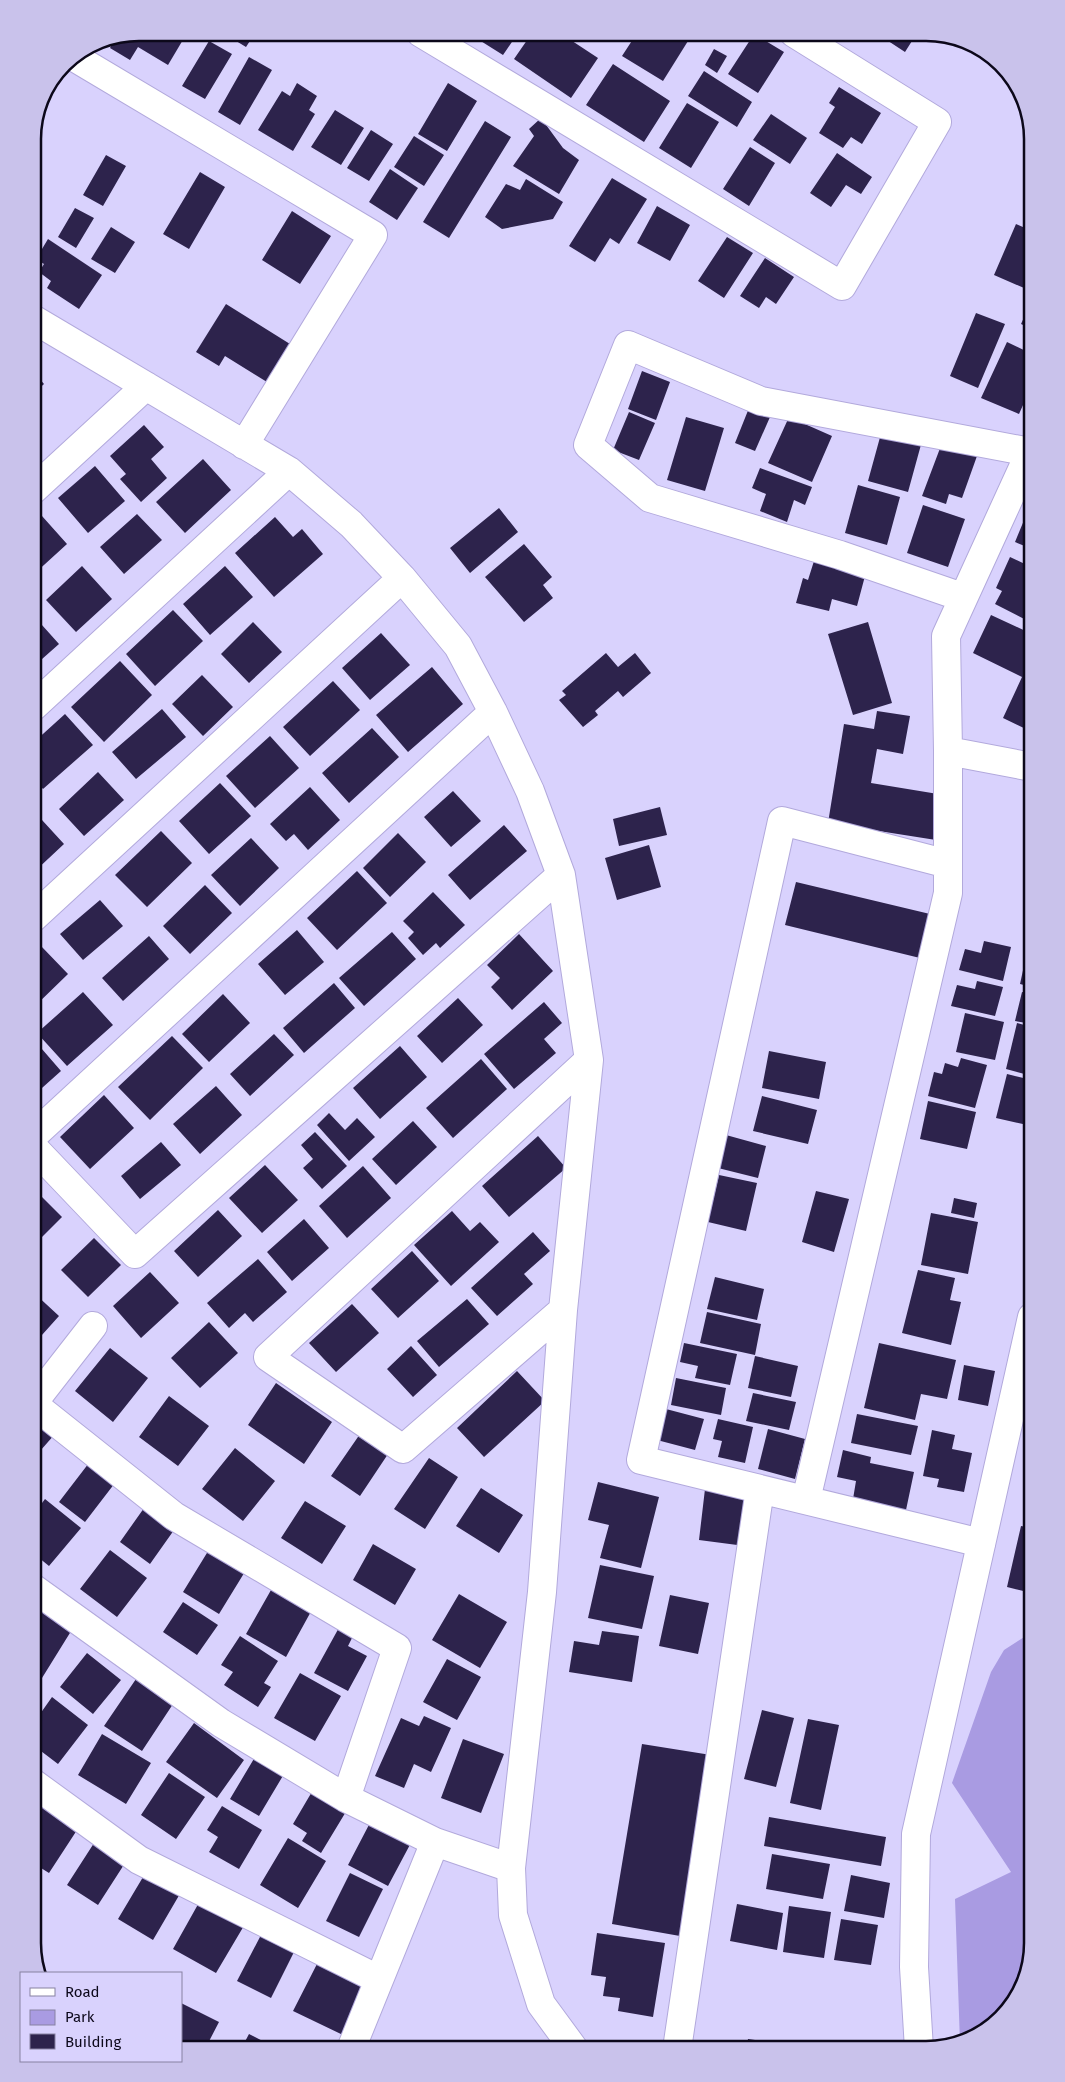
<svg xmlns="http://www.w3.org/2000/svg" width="1065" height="2082" viewBox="0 0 1065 2082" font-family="'Fira Sans',sans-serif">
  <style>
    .green { fill: #a99be2 }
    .building { fill: #2d234c }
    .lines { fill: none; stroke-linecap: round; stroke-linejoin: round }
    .street-casing { stroke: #b2a9dc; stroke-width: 30 }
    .secondary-casing { stroke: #b2a9dc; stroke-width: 30 }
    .street { stroke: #fff; stroke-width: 28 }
    .secondary { stroke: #fff; stroke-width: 28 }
    .rim { fill: none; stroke: #0c081a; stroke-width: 2.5 }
  </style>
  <rect width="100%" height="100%" fill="#d9d2fd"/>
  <!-- green -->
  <path class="green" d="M1032,1632V1943L1014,2002L966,2041L960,2043L955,1899L1011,1872L952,1783L991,1672L1004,1650Z"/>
  <!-- building -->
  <path class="building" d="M140,32L187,33L168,65L138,47L130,60L110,48L116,37Z
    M223,33H255L246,47Z
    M468,33H518L503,55Z
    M532,33H560L598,58L571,98L514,59Z
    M637,33H693L663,81L622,56Z
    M842,33H861L855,42Z
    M876,33H917L905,52Z
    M754,34L784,52L758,93L728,74Z
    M209,41L232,54L205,99L182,86Z
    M714,49L727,56L717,73L705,65Z
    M249,57L272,70L240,125L218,112Z
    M613,64L670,101L644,142L586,105Z
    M704,71L752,102L737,127L688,96Z
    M297,83L317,96L309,110L315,114L293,151L258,130L282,91L290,96Z
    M448,83L477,101L447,151L418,134Z
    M839,87L881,113L862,144L851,137L843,148L819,133L835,107L829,103Z
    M687,103L719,122L691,168L659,148Z
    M335,110L364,128L341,165L311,147Z
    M771,114L807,138L790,164L753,140Z
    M37,115L44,119L33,140V133Z
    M541,118L563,148L579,160L559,194L513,166L534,136L529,129Z
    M485,121L511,137L449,238L423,222Z
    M371,130L393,144L369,181L347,168Z
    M414,136L444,155L424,186L394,167Z
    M750,147L775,163L749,206L723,189Z
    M837,153L872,177L861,194L846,185L831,207L810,193Z
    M106,155L126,166L103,206L83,195Z
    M390,169L418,188L397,220L369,202Z
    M200,172L225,187L189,249L163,234Z
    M612,178L647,199L619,244L610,238L595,262L569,246Z
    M526,179L563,202L553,219L502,229L485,217L506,184L520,190Z
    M657,206L690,225L670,261L637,243Z
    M75,208L94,218L76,248L58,237Z
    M292,211L331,236L300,284L262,260Z
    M1016,224L1032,231L1031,291L994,275Z
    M111,227L135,242L115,273L91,259Z
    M727,237L753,253L724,298L698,281Z
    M48,239L102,275L79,309L47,288L51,281L39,272L44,264L36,259Z
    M765,258L794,277L776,304L766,297L759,308L740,296Z
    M1032,300V329L1021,324Z
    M226,304L290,344L267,382L225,356L219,366L196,352Z
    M976,313L1005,324L978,388L950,376Z
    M1007,342L1032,354V385L1019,414L981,398Z
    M33,371L44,384L33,394Z
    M642,371L670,382L656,420L628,409Z
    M749,408L770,417L755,451L735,443Z
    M629,412L655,423L639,460L613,450Z
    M686,417L724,428L705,491L667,480Z
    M789,417L832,436L812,482L768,463Z
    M144,425L164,447L151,459L167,478L141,502L120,479L126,474L110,456Z
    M882,430L922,441L908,492L868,481Z
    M942,443L977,456L962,498L949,494L946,504L922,496Z
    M203,459L231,490L185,533L156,502Z
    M95,466L125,501L88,533L58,498Z
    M760,468L812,487L805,505L794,500L787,522L760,511L766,494L752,488Z
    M858,485L900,497L887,545L845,533Z
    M1032,501V549L1015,542Z
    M923,505L965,519L948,567L907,553Z
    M499,508L518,532L470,573L450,548Z
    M137,514L162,540L124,574L100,547Z
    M42,516L67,544L33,575V524Z
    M275,517L293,537L302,529L323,554L274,597L235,553Z
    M524,544L552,577L543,585L553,598L524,622L485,577Z
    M1031,556L1032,557V616L1030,622L995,604L1002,591L996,588L1010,557L1027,565Z
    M814,561L865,576L857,606L832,599L829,611L796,603L803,578L808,580Z
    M82,566L112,599L76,632L46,600Z
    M225,566L253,597L210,635L183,604Z
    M173,610L203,641L155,686L126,654Z
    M33,615L59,644L33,667Z
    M991,615L1032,634V732L1003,718L1022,677L973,653Z
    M253,622L282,652L249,683L221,654Z
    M868,622L892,703L853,715L828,634Z
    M381,633L410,665L370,700L342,668Z
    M606,653L618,667L635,653L651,673L623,697L618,691L595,711L598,715L583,727L559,700L566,695L562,691Z
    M120,661L152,695L104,742L71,707Z
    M432,667L463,704L408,752L376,715Z
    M202,675L233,707L203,736L172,704Z
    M333,681L360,710L310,756L283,727Z
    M162,709L186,737L136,779L112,752Z
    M877,711L910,716L903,754L877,749L871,783L944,795L936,840L828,823L844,724L874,729Z
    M65,714L93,745L43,789L33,777V743Z
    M372,728L399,757L349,803L322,773Z
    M270,736L299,768L255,808L226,776Z
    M98,772L124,800L84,836L59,809Z
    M220,783L251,816L209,854L179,821Z
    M310,787L340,820L308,850L294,834L286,841L270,824Z
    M453,791L481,821L451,847L424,817Z
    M660,807L667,835L619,846L613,819Z
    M42,820L64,844L33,873V829Z
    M504,825L527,851L470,900L448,875Z
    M161,831L192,863L147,907L115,875Z
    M398,833L426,862L390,897L363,868Z
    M251,838L279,868L240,906L211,875Z
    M649,845L661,887L617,900L605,858Z
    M357,871L387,903L337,950L307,918Z
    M796,882L930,914L920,958L785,925Z
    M205,885L232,913L190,954L163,926Z
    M433,892L465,925L440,948L436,943L423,955L408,938L414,932L403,921Z
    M100,900L123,926L83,960L60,934Z
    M1032,905V933L1028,926V914Z
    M297,930L324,962L285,995L258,964Z
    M392,932L416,959L364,1006L339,978Z
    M519,934L553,971L512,1010L491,987L500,978L487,965Z
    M149,936L169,959L123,1001L102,978Z
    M984,941L1011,947L1003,981L959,970L965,949L981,953Z
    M41,946L68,974L33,1008V954Z
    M1027,952L1032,953V987L1020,984Z
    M977,981L1003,987L995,1016L951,1006L957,985L975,989Z
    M334,983L355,1008L304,1053L283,1028Z
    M83,992L113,1025L67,1066L37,1033Z
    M1022,992L1032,994V1024L1015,1021Z
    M223,994L250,1023L209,1062L182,1034Z
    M458,998L483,1025L442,1063L417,1036Z
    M544,1002L562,1023L544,1039L556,1053L514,1089L484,1054Z
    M965,1013L1004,1022L995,1060L956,1052Z
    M1017,1023L1032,1027V1076L1006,1069Z
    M274,1034L294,1055L250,1096L230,1074Z
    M172,1036L203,1068L150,1120L118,1087Z
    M35,1041L61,1071L33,1096V1043Z
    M400,1046L427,1077L380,1119L353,1088Z
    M769,1051L826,1062L819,1099L762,1088Z
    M961,1058L987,1065L975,1108L928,1096L934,1072L942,1074L945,1063L958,1067Z
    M481,1059L507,1089L453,1138L426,1108Z
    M1007,1074L1032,1080V1126L996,1118Z
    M216,1086L242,1115L200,1154L173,1124Z
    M104,1095L134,1128L90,1169L60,1137Z
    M762,1096L817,1110L808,1144L753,1131Z
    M928,1101L976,1112L967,1149L920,1139Z
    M329,1113L345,1130L357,1118L375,1137L349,1161L317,1125Z
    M413,1121L437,1147L396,1185L372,1159Z
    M315,1132L347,1166L322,1189L303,1168L313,1159L301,1145Z
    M726,1135L766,1146L758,1178L718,1168Z
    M538,1136L566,1168L509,1217L482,1186Z
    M161,1142L181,1165L140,1199L121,1176Z
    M265,1165L298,1200L262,1233L229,1198Z
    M363,1166L391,1198L347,1238L319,1206Z
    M719,1175L757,1183L746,1231L708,1222Z
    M33,1188L62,1217L37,1242L33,1237Z
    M816,1191L849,1199L834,1252L802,1242Z
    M954,1198L977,1203L974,1218L951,1213Z
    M218,1210L242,1236L198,1277L174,1251Z
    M452,1211L470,1231L480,1222L499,1242L451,1286L414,1245Z
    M931,1213L978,1222L968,1274L921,1265Z
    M304,1219L329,1248L292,1281L267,1252Z
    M533,1232L550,1251L524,1274L533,1284L497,1316L471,1288Z
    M94,1238L121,1265L88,1297L61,1270Z
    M412,1251L439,1281L398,1318L371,1289Z
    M258,1259L287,1292L253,1322L245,1313L229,1328L207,1303Z
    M918,1270L955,1278L950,1300L961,1302L951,1345L902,1333Z
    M150,1272L179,1303L141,1338L113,1306Z
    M715,1277L764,1289L757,1320L707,1309Z
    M33,1292L59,1316L33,1345Z
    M467,1299L489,1324L439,1367L417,1341Z
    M352,1304L379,1333L336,1372L309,1343Z
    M707,1312L761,1324L755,1355L700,1343Z
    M209,1322L238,1353L200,1388L171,1358Z
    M684,1343L737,1354L730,1385L695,1378L698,1366L680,1362Z
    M879,1343L956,1360L947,1399L921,1394L915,1420L864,1408Z
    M411,1346L437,1375L413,1397L387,1369Z
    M110,1348L148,1378L113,1422L75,1391Z
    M755,1356L798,1366L791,1397L748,1388Z
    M964,1365L995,1371L988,1406L958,1400Z
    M517,1371L545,1401L484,1457L457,1428Z
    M676,1378L726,1388L721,1415L671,1405Z
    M276,1383L332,1422L304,1464L248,1425Z
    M753,1393L796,1402L789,1430L746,1421Z
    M169,1396L209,1426L178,1466L139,1437Z
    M666,1409L704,1419L695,1450L657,1440Z
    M857,1414L918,1426L911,1455L851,1443Z
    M33,1415L55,1434L33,1459Z
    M718,1419L753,1427L745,1463L718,1457L722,1441L713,1439Z
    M768,1429L805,1439L795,1479L758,1469Z
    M932,1430L955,1435L952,1449L972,1453L964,1492L937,1487L939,1479L923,1476Z
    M360,1434L388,1454L360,1496L331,1476Z
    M235,1448L275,1481L243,1521L202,1489Z
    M843,1450L871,1457L870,1463L914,1472L906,1510L853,1499L856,1481L837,1477Z
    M429,1458L458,1477L425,1529L394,1509Z
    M92,1459L118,1479L85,1522L59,1502Z
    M598,1482L659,1497L641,1568L600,1558L609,1525L588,1520Z
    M481,1488L523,1515L499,1553L456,1526Z
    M705,1489L752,1495L745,1546L699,1540Z
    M45,1499L81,1528L49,1566L33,1553V1515Z
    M149,1501L179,1523L150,1564L120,1542Z
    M305,1501L346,1526L322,1564L281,1538Z
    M1021,1526L1032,1528V1593L1007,1587Z
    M373,1544L416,1569L395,1605L353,1580Z
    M210,1548L246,1570L219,1614L183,1592Z
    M110,1550L147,1578L117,1617L80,1589Z
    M600,1565L654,1576L642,1629L588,1618Z
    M275,1583L314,1606L286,1657L246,1634Z
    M459,1594L507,1622L480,1668L432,1640Z
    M670,1595L709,1603L698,1654L659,1646Z
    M183,1602L218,1625L197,1655L163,1632Z
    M35,1605L73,1628L42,1678L33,1671V1609Z
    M341,1624L355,1632L348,1646L367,1656L348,1691L314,1673Z
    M602,1631L639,1636L632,1682L569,1672L574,1641L599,1645Z
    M240,1636L278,1661L264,1683L271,1687L258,1707L224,1685L233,1672L221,1665Z
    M87,1653L121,1680L93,1714L60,1687Z
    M447,1659L481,1677L457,1720L423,1702Z
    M300,1673L341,1696L315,1741L274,1718Z
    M136,1679L173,1704L142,1751L104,1726Z
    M52,1697L88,1725L58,1764L33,1745V1724Z
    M762,1710L794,1718L776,1787L744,1779Z
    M424,1716L451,1728L431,1772L414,1764L404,1788L375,1776L401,1718L419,1726Z
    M808,1719L839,1725L821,1810L790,1803Z
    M194,1723L244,1760L217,1798L166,1762Z
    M102,1734L151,1763L126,1804L78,1775Z
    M463,1739L504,1754L481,1813L441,1798Z
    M642,1744L711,1755L680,1936L612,1924Z
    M255,1757L284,1774L259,1816L230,1799Z
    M169,1773L205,1797L176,1839L141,1815Z
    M313,1790L347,1810L321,1853L302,1841L307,1833L293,1824Z
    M41,1803L79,1827L49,1873L33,1863V1816Z
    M222,1806L262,1830L239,1869L209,1852L218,1837L207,1830Z
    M769,1817L886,1837L881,1866L764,1846Z
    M372,1819L413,1839L388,1886L348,1865Z
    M288,1838L326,1861L298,1908L260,1885Z
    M96,1840L127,1860L98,1905L67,1885Z
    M772,1854L830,1864L823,1899L766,1889Z
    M146,1872L181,1892L153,1940L118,1919Z
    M350,1873L383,1889L359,1937L326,1921Z
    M851,1875L890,1883L884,1918L844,1911Z
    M201,1899L245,1924L216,1973L173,1949Z
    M737,1904L783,1913L777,1950L730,1941Z
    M789,1906L831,1912L824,1958L783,1952Z
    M841,1919L878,1925L871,1965L834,1960Z
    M597,1933L665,1943L653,2017L618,2011L620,1998L603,1996L606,1977L591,1975Z
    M261,1935L294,1952L271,1998L237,1981Z
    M317,1964L366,1988L343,2035L293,2011Z
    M181,2003L219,2022L205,2049H181Z
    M249,2034L278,2049H241Z
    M748,2039L810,2048V2049H746Z"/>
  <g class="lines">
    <!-- street casing -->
    <g class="street-casing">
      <path id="street" d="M421,33L842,286L937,122L794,33
        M74,57L373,235L244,445
        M33,319L289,471L351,524L402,578L458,646L493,712L530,791L561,875L589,1060L563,1310L542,1592L511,1868L513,1915L541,2004L574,2049
        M33,490L146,386
        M962,597L840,555L650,498L588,445L628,345L761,401L1030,452
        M33,707L289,471
        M948,751L1032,767
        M948,864L782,821L641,1460L981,1543
        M33,918L402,578
        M33,1136L493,712
        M33,1147L135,1254L561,875
        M563,1310L403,1449L268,1357L589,1060
        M33,1403L93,1326
        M33,1404L174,1516L397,1648L346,1798
        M806,1500L948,893V751L946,636L1032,448
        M33,1588L221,1723L346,1798L435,1842L511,1868
        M33,1783L139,1860L378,1979
        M351,2049L435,1842
        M677,2049L760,1489"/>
    </g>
    <!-- secondary casing -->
    <g class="secondary-casing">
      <path id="secondary" d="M919,2049L914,1967L916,1834L1032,1317"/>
    </g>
    <!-- street -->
    <use href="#street" class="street"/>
    <!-- secondary -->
    <use href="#secondary" class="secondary"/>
  </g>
  <!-- crop -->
  <path d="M0 0H1065V2082H0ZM139 41H926A98 98 0 0 1 1024 139V1943A98 98 0 0 1 926 2041H139A98 98 0 0 1 41 1943V139A98 98 0 0 1 139 41Z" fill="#c9c2eb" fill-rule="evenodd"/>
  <path class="rim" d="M139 41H926A98 98 0 0 1 1024 139V1943A98 98 0 0 1 926 2041H139A98 98 0 0 1 41 1943V139A98 98 0 0 1 139 41Z"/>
  <!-- legend -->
  <rect x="20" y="1972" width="162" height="90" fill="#d9d2fd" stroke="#8781a2"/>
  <rect x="30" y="1988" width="25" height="8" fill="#ffffff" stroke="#8781a2"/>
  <text x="65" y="1997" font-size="15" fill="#0c081a">Road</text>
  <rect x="30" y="2010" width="25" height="15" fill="#a99be2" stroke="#8781a2"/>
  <text x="65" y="2022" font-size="15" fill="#0c081a">Park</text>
  <rect x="30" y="2034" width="25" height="15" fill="#2d234c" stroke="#8781a2"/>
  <text x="65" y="2047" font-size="15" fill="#0c081a">Building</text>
</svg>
